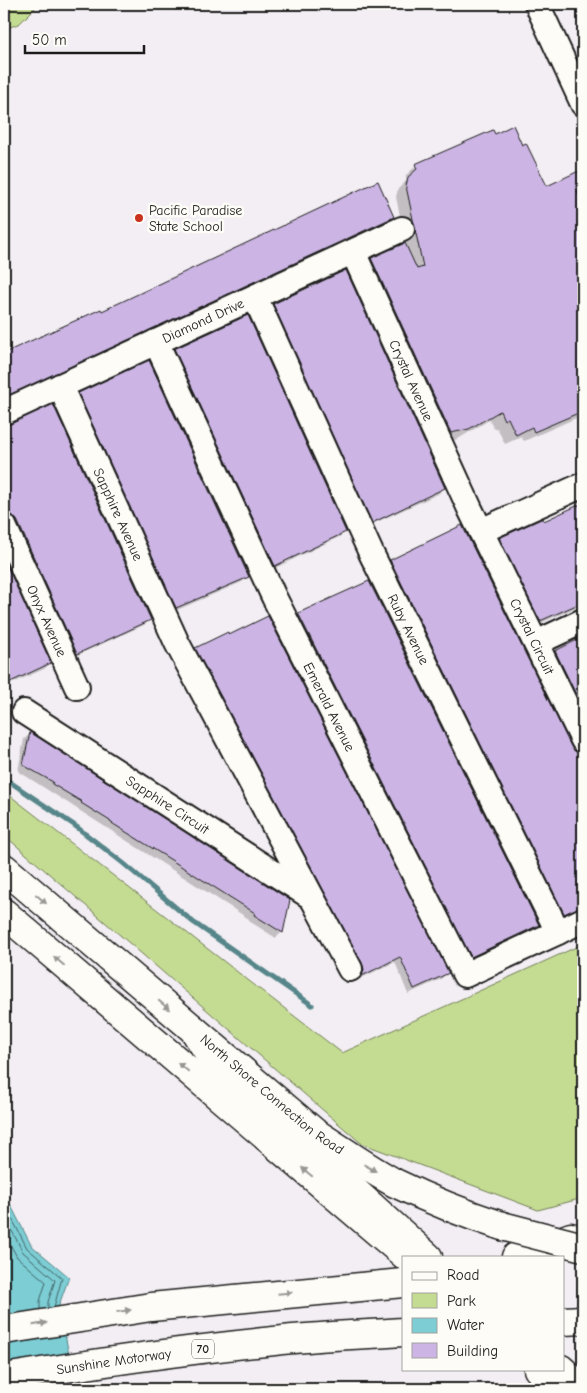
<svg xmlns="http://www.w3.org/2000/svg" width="587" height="1393" viewBox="0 0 587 1393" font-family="'Comic Neue',sans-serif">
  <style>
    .green { fill: #c4dc92; stroke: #707c57 }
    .water { fill: #7ccdd4; stroke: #56868a }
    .shadow { fill: #0003 }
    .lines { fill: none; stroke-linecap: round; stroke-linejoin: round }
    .shore { stroke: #426366; stroke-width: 1 }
    .stream { stroke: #56868a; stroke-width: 5 }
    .building { fill: #ccb5e4; stroke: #1c1c1c }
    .minor-casing { stroke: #1c1c1c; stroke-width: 28 }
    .major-casing { stroke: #1c1c1c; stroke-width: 31 }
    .highway-casing { stroke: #1c1c1c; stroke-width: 31 }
    .minor { stroke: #fdfcf7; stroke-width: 24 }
    .major { stroke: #fdfcf7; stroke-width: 28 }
    .highway { stroke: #fdfcf7; stroke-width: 28 }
    .major-bridge-casing { stroke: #1c1c1c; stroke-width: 31; stroke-linecap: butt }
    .major-bridge { stroke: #fdfcf7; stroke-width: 28 }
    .oneway { fill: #989794 }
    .poi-dot { fill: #c8321e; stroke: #fdfcf7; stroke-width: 2 }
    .labels { text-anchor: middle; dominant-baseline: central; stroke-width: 5; stroke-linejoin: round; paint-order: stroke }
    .shield { fill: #fdfcf7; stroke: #605f5e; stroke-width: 1 }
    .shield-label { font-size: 12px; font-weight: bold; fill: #1c1c1c }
    .poi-label { font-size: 14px; fill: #1c1c1c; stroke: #fdfcf7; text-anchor: start }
    .street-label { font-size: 14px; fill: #1c1c1c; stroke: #fdfcf7 }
  </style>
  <rect width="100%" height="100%" fill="#f3eef3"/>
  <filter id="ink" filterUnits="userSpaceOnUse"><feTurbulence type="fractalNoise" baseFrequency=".02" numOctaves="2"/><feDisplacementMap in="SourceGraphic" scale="10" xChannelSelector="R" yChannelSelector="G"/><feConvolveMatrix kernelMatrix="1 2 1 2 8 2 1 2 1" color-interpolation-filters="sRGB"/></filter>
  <g filter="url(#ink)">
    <!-- green -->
    <path class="green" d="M4,4H39L19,24L4,29Z
      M4,791L342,1053L583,944V1198L538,1210L361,1143L4,835Z"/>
    <!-- water -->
    <path class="water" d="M4,1192L31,1245L69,1277L59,1305L76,1389H4Z"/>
    <!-- shadow -->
    <path class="shadow" d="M494,136L522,147L546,188L583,171V192L578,196L583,208V278L581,279L583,283V303L578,308L583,319V415L524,441L521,437L505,444L497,428L494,429L489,420L458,439L441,443L361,270L372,259L406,244L396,197L398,189L407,180L405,176L416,166Z
      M393,217L387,223L4,399V355L100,310L101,312Z
      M274,305L444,488L438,494L366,527L268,311Z
      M175,350L345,532L339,537L269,571L169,356Z
      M79,394L248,576L242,582L170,613L73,400Z
      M53,406L150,619L144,625L71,658L4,519V428Z
      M582,507H583V615L579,606L534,626L494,545L500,539Z
      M390,561L575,753L583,754V911L571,913L558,919L385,567Z
      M4,562L50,663L44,669L4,687Z
      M332,598L538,925L532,931L465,962L292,620L298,614Z
      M229,637L447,973L441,979L408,994L395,962L357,980L358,976L190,654L196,649Z
      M583,639V727L550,658L555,652Z
      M30,734L282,932L276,938L249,921V919L18,771L24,739Z"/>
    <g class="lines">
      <!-- shore -->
      <path class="shore" d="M4,1203L27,1248L62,1278L54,1307
        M4,1216L23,1252L55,1280L48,1302V1308
        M4,1233L17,1257L46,1282L40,1301V1309"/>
      <!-- stream -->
      <path class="stream" d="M4,778L74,825L123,863L193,922L312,1005"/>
    </g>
    <!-- building -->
    <path class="building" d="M513,125L522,145L526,143L547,186L583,169V189L577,191L583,204V301L577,303L583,316V411L534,432L532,427L516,435L508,418L504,420L500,411L469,429L451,433L371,258L405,243L417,269L423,267L406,186L408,177L417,169L415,164L493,130L495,134Z
      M378,181L394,217L5,397L4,353L101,309L102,311Z
      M346,270L445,488L372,523L273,304Z
      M248,315L346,532L275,566L174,349Z
      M149,360L249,577L176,608L78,393Z
      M53,404L151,620L77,654L17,520L12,515L4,513V426L10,424Z
      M583,503V602L540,621L499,538L543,518L544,521Z
      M462,525L571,746L576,752L583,754V906L564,914L390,560Z
      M4,559L51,663L4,685Z
      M369,581L539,925L471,957L298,613Z
      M268,616L449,973L414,989L400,957L362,976L364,969L362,963L195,648L228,632L229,635Z
      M583,637V709L555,651Z
      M30,732L290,900L283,933L254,915L255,913L168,858L110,822V821L81,803L82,802L52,784L53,782L23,765Z"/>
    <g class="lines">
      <!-- minor casing -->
      <g class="minor-casing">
        <g id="minor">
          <path d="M537,4L583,104"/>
          <path id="s1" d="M353,252L470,509L583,740"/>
          <path id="s2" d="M255,297L371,553L558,932L583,920"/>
          <path id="s3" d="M156,342L274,597L465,975L558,932"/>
          <path id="s4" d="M60,386L177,643L350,969"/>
          <path id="s5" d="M4,412L402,229"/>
          <path id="s6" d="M4,526L77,687"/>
          <path d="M481,531L583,485"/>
          <path d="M536,643L583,621"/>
          <path id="s7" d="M24,712L311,897"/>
        </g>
      </g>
      <!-- major casing -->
      <g class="major-casing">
        <g id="major">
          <path id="s8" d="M4,868L314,1132C341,1149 367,1168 395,1183C430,1200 465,1214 502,1226"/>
          <path d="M4,913L407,1257"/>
          <path d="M538,1369L561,1389"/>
        </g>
      </g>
      <!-- highway casing -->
      <g class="highway-casing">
        <g id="highway">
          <path d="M194,1030L219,1069L428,1257"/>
          <path d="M516,1257L571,1237"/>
          <path d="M563,1321L583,1320"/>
          <path d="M4,1330L151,1307L403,1283"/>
          <path d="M561,1369L583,1389"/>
          <path id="s9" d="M4,1378C94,1363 184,1350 274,1341C317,1336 360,1335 403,1332"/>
        </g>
      </g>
      <!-- minor -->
      <use href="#minor" class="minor"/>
      <!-- major -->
      <use href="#major" class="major"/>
      <!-- highway -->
      <use href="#highway" class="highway"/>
      <!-- major-bridge casing -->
      <g class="major-bridge-casing">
        <path id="major-bridge" d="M502,1226L583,1247"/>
      </g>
      <!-- major-bridge -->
      <use href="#major-bridge" class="major-bridge"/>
    </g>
    <!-- one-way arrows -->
    <defs><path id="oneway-solid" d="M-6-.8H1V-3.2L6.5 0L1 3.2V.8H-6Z" transform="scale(1.25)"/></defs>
    <g class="oneway">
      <use href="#oneway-solid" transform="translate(41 899) rotate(41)"/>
      <use href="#oneway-solid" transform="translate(59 961) rotate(-139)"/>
      <use href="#oneway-solid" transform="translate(164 1005) rotate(40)"/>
      <use href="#oneway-solid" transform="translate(183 1067) rotate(-140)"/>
      <use href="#oneway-solid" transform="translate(370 1168) rotate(30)"/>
      <use href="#oneway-solid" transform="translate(307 1172) rotate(-140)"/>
      <use href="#oneway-solid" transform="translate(285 1293) rotate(-5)"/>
      <use href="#oneway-solid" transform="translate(124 1311) rotate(-8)"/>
      <use href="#oneway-solid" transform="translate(40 1324) rotate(-10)"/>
    </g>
  </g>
  <!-- markers -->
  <circle class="poi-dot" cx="139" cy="218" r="5"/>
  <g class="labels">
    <!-- shield labels -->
    <rect class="shield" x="192" y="1339.5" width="22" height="19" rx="4"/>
    <g class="shield-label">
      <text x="203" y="1349">70</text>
    </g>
    <!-- poi labels -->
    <g class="poi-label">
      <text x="149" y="210">Pacific Paradise<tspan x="149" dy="16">State School</tspan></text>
    </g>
    <!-- street labels -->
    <g class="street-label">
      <text stroke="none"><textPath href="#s5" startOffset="219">Diamond Drive</textPath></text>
      <text stroke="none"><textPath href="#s1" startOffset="141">Crystal Avenue</textPath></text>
      <text stroke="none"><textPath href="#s4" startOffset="141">Sapphire Avenue</textPath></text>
      <text stroke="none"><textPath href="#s6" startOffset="104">Onyx Avenue</textPath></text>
      <text stroke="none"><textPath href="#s2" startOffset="366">Ruby Avenue</textPath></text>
      <text stroke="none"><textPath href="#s1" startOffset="424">Crystal Circuit</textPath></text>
      <text stroke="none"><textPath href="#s3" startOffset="404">Emerald Avenue</textPath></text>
      <text stroke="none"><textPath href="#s7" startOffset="171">Sapphire Circuit</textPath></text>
      <text stroke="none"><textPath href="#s8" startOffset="351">North Shore Connection Road</textPath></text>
      <text stroke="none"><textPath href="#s9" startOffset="111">Sunshine Motorway</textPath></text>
    </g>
  </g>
  <!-- margin -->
  <rect width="587" height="1393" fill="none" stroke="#fdfcf7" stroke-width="20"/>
  <rect x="10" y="10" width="567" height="1373" fill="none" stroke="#1c1c1c" stroke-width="2" filter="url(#ink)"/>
  <!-- legend -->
  <rect x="402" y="1256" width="162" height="115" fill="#fdfcf7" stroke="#a3a29f"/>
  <rect x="412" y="1272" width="25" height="8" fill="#fdfcf7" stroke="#a3a29f"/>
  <text x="447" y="1280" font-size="15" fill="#1c1c1c">Road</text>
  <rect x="412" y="1293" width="25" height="15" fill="#c4dc92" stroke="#a3a29f"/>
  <text x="447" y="1306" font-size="15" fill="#1c1c1c">Park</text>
  <rect x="412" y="1318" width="25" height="15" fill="#7ccdd4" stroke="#a3a29f"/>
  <text x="447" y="1330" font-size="15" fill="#1c1c1c">Water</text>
  <rect x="412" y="1343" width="25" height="15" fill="#ccb5e4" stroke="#a3a29f"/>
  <text x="447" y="1356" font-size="15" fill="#1c1c1c">Building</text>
  <!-- scale -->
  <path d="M25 45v8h119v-8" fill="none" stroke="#1c1c1c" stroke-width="2.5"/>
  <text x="32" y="45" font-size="15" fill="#1c1c1c" stroke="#fdfcf7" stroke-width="4" paint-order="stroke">50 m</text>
</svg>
